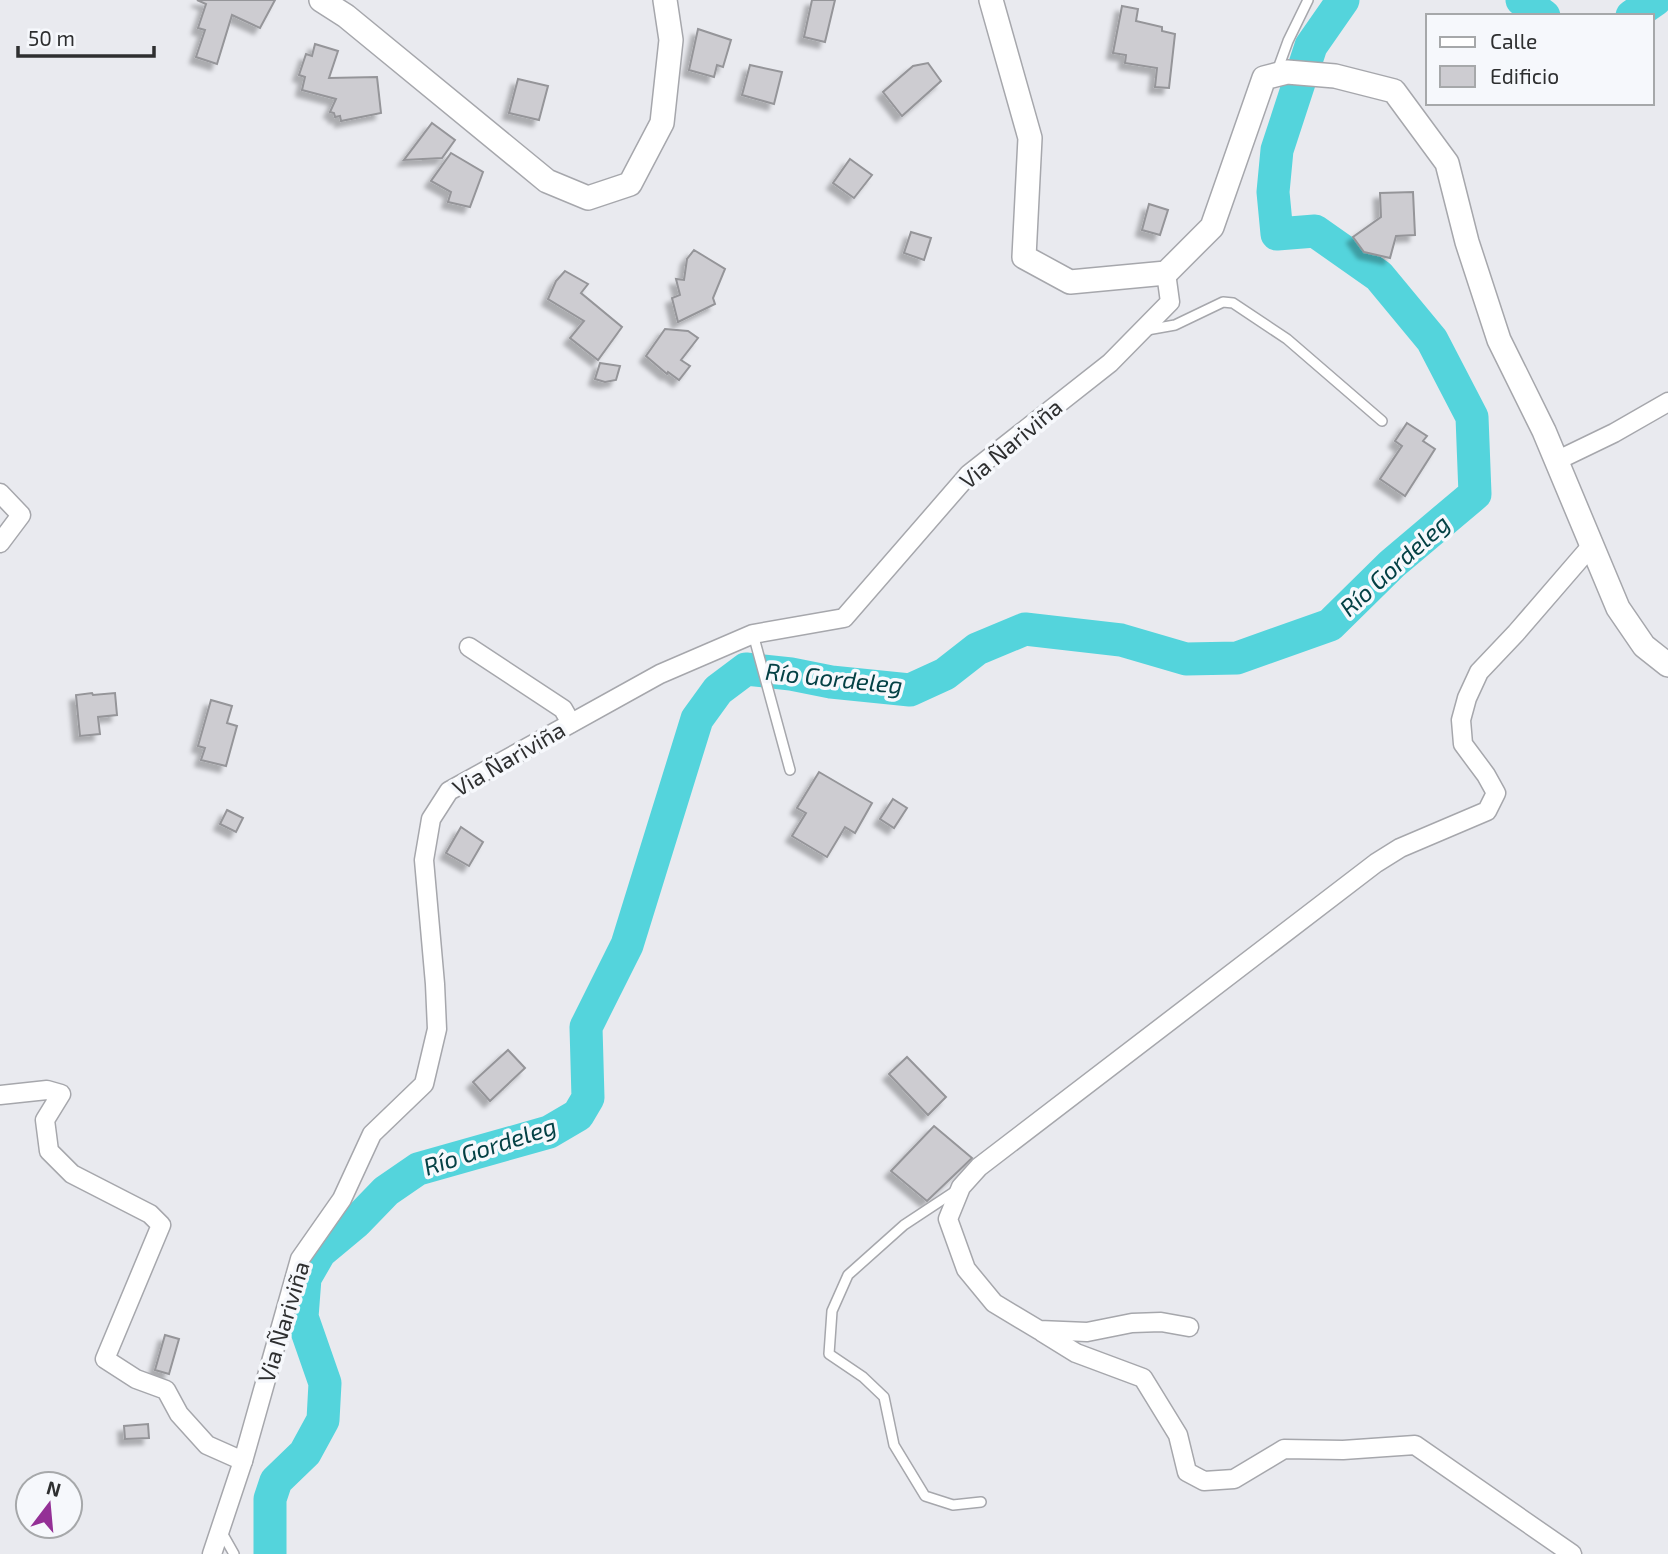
<svg xmlns="http://www.w3.org/2000/svg" width="1668" height="1554" viewBox="0 0 1668 1554" font-family="'Exo 2',sans-serif">
	<defs>
		<filter id="shadow"><feDropShadow dx="-6" dy="6" stdDeviation="2" flood-color="#0004"/></filter>
	</defs>
	<rect width="100%" height="100%" fill="#e9eaef"/>
	<g fill="none" stroke-linecap="round" stroke-linejoin="round">
		<g stroke="#54d4dc" stroke-width="33">
			<polyline points="1522,0 1544,16"/>
			<polyline points="1632,16 1655,0"/>
			<polyline points="270,1554 270,1499 276,1481 305,1453 323,1420 325,1383 302,1317 305,1278 320,1252 356,1222 386,1191 418,1169 549,1132 578,1115 588,1098 586,1027 627,945 697,719 718,690 746,669 791,674 831,682 910,690 945,674 977,649 1025,629 1121,640 1186,659 1237,658 1330,625 1392,564 1475,494 1472,417 1432,340 1379,276 1315,231 1277,234 1273,192 1277,150 1311,46 1343,0"/>
		</g>
	</g>
	<g fill="#cdccd1" stroke="#959599" stroke-width="2" filter="url(#shadow)">
		<polygon points="197,0 275,0 260,28 232,15 217,64 196,57 205,30 198,28 206,4"/>
		<polygon points="812,0 835,0 825,42 804,37"/>
		<polygon points="1122,6 1138,9 1136,21 1162,27 1162,31 1175,34 1169,88 1155,87 1157,68 1125,63 1126,55 1113,53"/>
		<polygon points="698,29 731,40 723,67 717,65 714,77 689,70"/>
		<polygon points="315,44 338,51 329,78 377,77 381,113 341,121 340,116 335,117 334,113 330,112 336,99 302,90 305,77 299,75 306,54 312,56"/>
		<polygon points="928,63 941,81 902,116 883,92 913,66"/>
		<polygon points="750,65 782,72 774,104 742,95"/>
		<polygon points="518,79 548,86 539,120 509,113"/>
		<polygon points="432,123 455,140 442,158 404,160"/>
		<polygon points="451,153 483,172 470,207 448,202 451,192 431,181"/>
		<polygon points="850,159 872,175 854,198 833,183"/>
		<polygon points="1413,192 1415,235 1396,236 1390,258 1364,252 1353,237 1381,217 1380,193"/>
		<polygon points="1149,204 1168,210 1160,235 1142,230"/>
		<polygon points="911,232 931,238 924,260 904,253"/>
		<polygon points="694,250 725,269 713,298 715,304 678,322 672,298 680,295 676,279 684,280 687,259"/>
		<polygon points="565,271 588,284 581,293 622,327 598,360 570,338 584,321 548,299 556,281"/>
		<polygon points="665,329 688,331 698,338 681,360 690,366 679,380 668,372 667,374 646,356"/>
		<polygon points="600,363 620,366 616,380 605,382 595,379"/>
		<polygon points="1407,423 1427,436 1423,441 1435,449 1405,496 1380,479 1402,446 1395,441"/>
		<polygon points="92,693 93,695 115,693 117,715 98,717 100,734 80,736 76,695"/>
		<polygon points="211,700 232,706 227,723 237,726 226,766 201,760 205,748 198,746"/>
		<polygon points="819,772 872,803 855,833 845,827 827,857 792,836 806,813 797,808"/>
		<polygon points="893,799 907,808 894,828 880,819"/>
		<polygon points="227,810 243,818 236,832 220,824"/>
		<polygon points="461,827 483,842 469,866 446,853"/>
		<polygon points="508,1050 525,1068 490,1101 473,1082"/>
		<polygon points="907,1057 946,1097 928,1115 889,1074"/>
		<polygon points="934,1126 972,1158 927,1201 891,1171"/>
		<polygon points="165,1335 179,1339 169,1374 155,1370"/>
		<polygon points="148,1424 149,1438 125,1439 124,1426"/>
	</g>
	<g fill="none" stroke-linecap="round" stroke-linejoin="round">
		<g stroke="#a6a7ac" stroke-width="12">
			<g id="service">
				<polyline points="1276,74 1288,41 1308,0"/>
				<polyline points="1147,330 1175,325 1223,302 1233,303 1287,339 1382,421"/>
				<polyline points="753,634 790,770"/>
				<polyline points="957,1190 904,1225 848,1275 832,1311 829,1354 863,1377 884,1397 894,1445 925,1496 953,1505 981,1502"/>
				<polyline points="221,1531 234,1554"/>
			</g>
		</g>
		<g stroke="#a6a7ac" stroke-width="21">
			<g id="minor">
				<polyline points="1556,461 1614,433 1668,402"/>
				<polyline points="0,493 21,515 0,543"/>
				<polyline points="469,647 563,709 571,723"/>
				<polyline points="0,1095 47,1090 61,1094 45,1120 49,1151 72,1174 150,1214 161,1225 105,1359 136,1379 166,1390 179,1414 207,1445 243,1461"/>
				<polyline points="1189,1327 1161,1322 1132,1323 1087,1332 1039,1330 994,1303 966,1269 948,1219 961,1187 979,1167 1376,863 1400,848 1487,811 1496,793 1486,775 1463,744 1461,720 1467,698 1479,672 1516,633 1592,545"/>
				<polyline points="1042,1332 1076,1353 1143,1378 1178,1435 1187,1472 1204,1481 1234,1479 1284,1449 1343,1450 1415,1445 1572,1554"/>
				<polyline points="212,1554 243,1461 300,1259 342,1199 372,1134 424,1084 437,1029 435,984 424,860 431,819 449,791 660,674 753,634 844,618 969,474 1110,363 1170,302 1166,273"/>
			</g>
		</g>
		<g stroke="#a6a7ac" stroke-width="26">
			<g id="tertiary">
				<polyline points="321,0 346,16 547,181 588,198 630,184 662,123 671,40 665,0"/>
				<polyline points="991,0 1030,138 1024,257 1070,282 1166,273 1212,227 1264,78 1287,72 1335,76 1394,91 1447,163 1467,242 1499,340 1544,431 1618,608 1644,646 1668,665"/>
			</g>
		</g>
		<use href="#service" stroke="#fff" stroke-width="9"/>
		<use href="#minor" stroke="#fff" stroke-width="18"/>
		<use href="#tertiary" stroke="#fff" stroke-width="23"/>
	</g>
	<g text-anchor="middle" stroke-width="7" stroke-linejoin="round" paint-order="stroke">
		<g font-size="23" fill="#2e2f30" stroke="#f6f8fc">
			<text transform="translate(1011 444) rotate(-40)" y="8">Via Ñariviña</text>
			<text transform="translate(509 759) rotate(-30)" y="8">Via Ñariviña</text>
			<text transform="translate(284 1322) rotate(-73)" y="8">Via Ñariviña</text>
		</g>
		<g font-size="24" font-style="italic" fill="#044145" stroke="#f6f8fc">
			<text transform="translate(1395 566) rotate(-42)" y="8">Río Gordeleg</text>
			<text transform="translate(834 679) rotate(6)" y="8">Río Gordeleg</text>
			<text transform="translate(490 1147) rotate(-18)" y="8">Río Gordeleg</text>
		</g>
	</g>
	<rect x="1426" y="14" width="228" height="91" fill="#f6f8fc" stroke="#a6a8aa" stroke-width="2"/>
	<rect x="1440" y="37" width="35" height="10" fill="#ffffff" stroke="#a6a8aa" stroke-width="2"/>
	<text x="1490" y="49" font-size="21" fill="#2e2f30">Calle</text>
	<rect x="1440" y="66" width="35" height="21" fill="#cdccd1" stroke="#a6a8aa" stroke-width="2"/>
	<text x="1490" y="84" font-size="21" fill="#2e2f30">Edificio</text>
	<g transform="translate(49 1505) rotate(16)"><circle r="33" fill="#f6f8fc" stroke="#a6a8aa" stroke-width="2"/>
	<path d="M0-5L12 26L0 18L-12 26Z" fill="#943096"/>
	<text y="-10" font-size="19" font-weight="bold" text-anchor="middle" fill="#2e2f30">N</text>
	</g>
	<path d="M18 46v10h136v-10" fill="none" stroke="#2e2f30" stroke-width="3.5"/>
	<text x="28" y="46" font-size="21" fill="#2e2f30" stroke="#f6f8fc" stroke-width="5" paint-order="stroke">50 m</text>
</svg>
